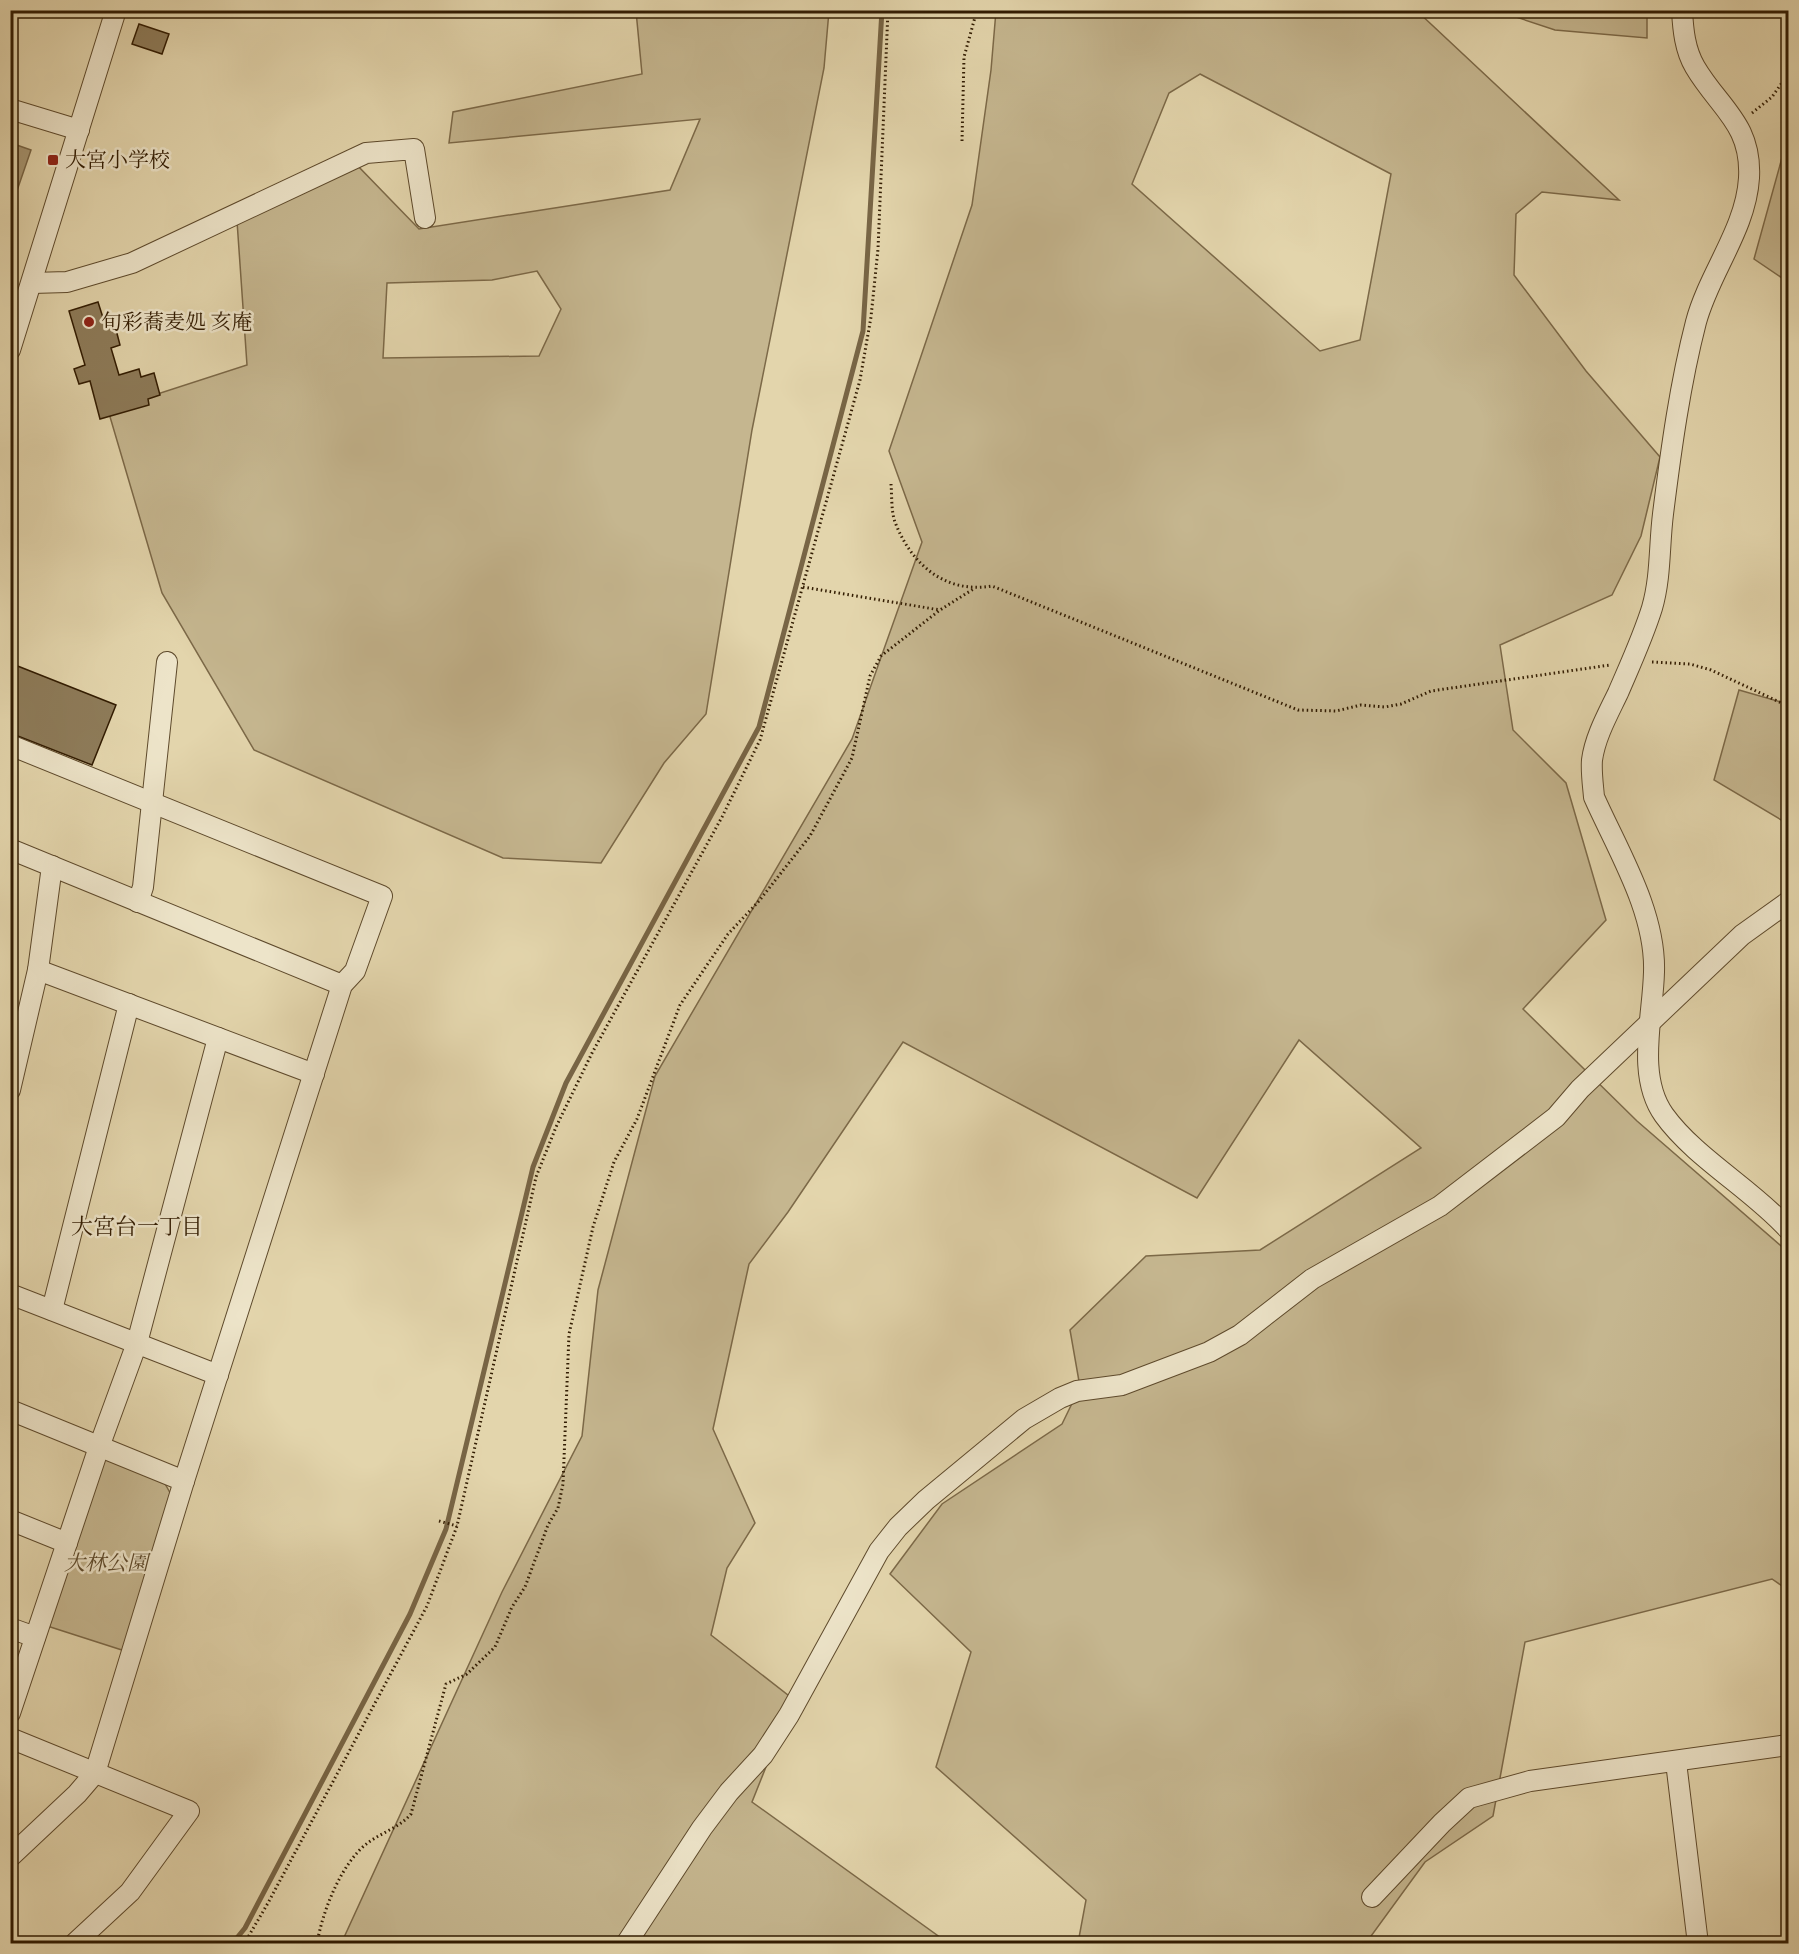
<svg xmlns="http://www.w3.org/2000/svg" width="1799" height="1954" viewBox="0 0 1799 1954" font-family="'IM FELL English','Noto Serif JP',serif">
	<rect width="100%" height="100%" fill="#e3d5ac"/>
	<filter id="stains"><feTurbulence type="fractalNoise" baseFrequency=".00333" numOctaves="4"/><feColorMatrix values="0 0 0 0 .2 0 0 0 0 .09 0 0 0 0 .02 0 0 0 .5 -.17"/></filter>
	<radialGradient id="worn" r=".72"><stop offset=".6" stop-color="#630" stop-opacity="0"/><stop offset="1" stop-color="#630" stop-opacity=".3"/></radialGradient>
	<g fill="#c5b68f" stroke="#7c6948" stroke-width="1.5" fill-rule="evenodd">
		<path d="M 636,11 L 829,11 L 824,68 L 752,430 L 706,714 L 664,763 L 601,863 L 503,858 L 254,750 L 162,593 L 108,410 L 247,365 L 237,221 L 354,162 L 419,229 L 670,190 L 700,119 L 449,143 L 453,112 L 642,74 ZM 537,271 L 561,309 L 539,356 L 383,358 L 387,283 L 492,280 Z"/>
		<path d="M 996,11 L 1417,11 L 1619,200 L 1542,192 L 1516,214 L 1514,275 L 1586,371 L 1660,457 L 1641,536 L 1612,595 L 1500,645 L 1513,730 L 1566,783 L 1606,920 L 1523,1009 L 1637,1121 L 1788,1252 L 1788,1590 L 1772,1579 L 1525,1642 L 1493,1816 L 1425,1862 L 1366,1943 L 1078,1943 L 1086,1900 L 936,1767 L 971,1652 L 890,1574 L 942,1504 L 1062,1424 L 1080,1387 L 1070,1330 L 1146,1256 L 1260,1250 L 1421,1148 L 1299,1040 L 1197,1198 L 903,1042 L 788,1212 L 749,1264 L 713,1429 L 755,1523 L 727,1568 L 711,1635 L 793,1699 L 752,1802 L 948,1943 L 341,1944 L 502,1592 L 582,1436 L 598,1290 L 655,1076 L 852,739 L 922,542 L 889,451 L 972,205 L 991,70 ZM 1200,74 L 1391,174 L 1360,340 L 1320,351 L 1132,184 L 1169,93 Z"/>
		<polygon points="1498,11 1647,11 1647,38 1555,30"/>
		<polygon points="1788,136 1788,282 1754,259"/>
		<polygon points="1739,690 1788,704 1788,824 1714,780"/>
		<polygon points="104,1459 164,1482 173,1498 125,1651 41,1624"/>
	</g>
	<polygon fill="#a79672" stroke="#786545" stroke-width="1.5" points="11,143 31,150 11,208 10,143"/>
	<g fill="none" stroke-linecap="round" stroke-linejoin="round">
		<polyline stroke="#786545" stroke-width="5" points="232,1944 245,1928 410,1614 446,1529 533,1167 566,1083 759,727 863,331 882,10"/>
	</g>
	<g fill="#8e7c5a" stroke="#321c02" stroke-width="1.5">
		<polygon points="139,24 169,34 162,54 132,44"/>
		<polygon points="98,302 105,324 114,322 120,345 111,348 119,375 139,369 141,377 154,373 160,395 148,399 149,405 100,419 90,381 79,384 74,369 85,365 69,311"/>
		<polygon points="10,663 116,705 92,765 10,733"/>
	</g>
	<g fill="none" stroke-linecap="round" stroke-linejoin="round">
		<g stroke="#5e4a2c" stroke-width="22">
			<g id="minor">
				<path d="M 1682,10 C 1683,30 1685,50 1695,67 C 1719,108 1752,124 1749,178 C 1746,229 1709,273 1696,322 C 1680,384 1671,450 1663,514 C 1659,546 1661,577 1652,608 C 1643,637 1630,665 1618,693 C 1608,714 1595,737 1592,760 C 1591,772 1593,785 1594,797 C 1618,851 1656,912 1654,972 C 1653,1017 1636,1076 1664,1115 C 1695,1158 1752,1189 1788,1229"/>
				<polyline points="10,109 79,130"/>
				<polyline points="32,283 67,282 132,263 366,153 414,149 425,218"/>
				<polyline points="10,350 116,10"/>
				<polyline points="10,745 382,896 355,971 342,985 184,1481 95,1773 77,1794 10,1857"/>
				<polyline points="10,849 342,985"/>
				<polyline points="138,902 143,887 167,662"/>
				<polyline points="38,970 314,1074"/>
				<polyline points="10,1090 38,970 52,866"/>
				<polyline points="10,1294 218,1375"/>
				<polyline points="52,1310 129,1004"/>
				<polyline points="10,1410 184,1481"/>
				<polyline points="10,1520 67,1543"/>
				<polyline points="10,1628 35,1637"/>
				<polyline points="10,1713 99,1447 137,1343 218,1038"/>
				<polyline points="10,1738 189,1811 130,1892 74,1944"/>
				<polyline points="1676,1762 1698,1944"/>
				<polyline points="1372,1897 1442,1823 1469,1798 1530,1781 1788,1745"/>
				<polyline points="626,1944 702,1828 729,1792 763,1755 789,1715 879,1551 898,1527 926,1500 1024,1419 1060,1398 1077,1391 1122,1385 1209,1352 1240,1335 1312,1279 1440,1206 1556,1117 1580,1089 1742,935 1788,902"/>
			</g>
		</g>
		<g stroke="#321c02" stroke-width="3" stroke-dasharray="1.5 3" stroke-linecap="butt">
			<polyline points="1752,113 1772,97 1788,74"/>
			<polyline points="962,141 964,57 977,10"/>
			<path d="M 891,484 C 892,496 891,511 895,522 C 911,564 945,594 992,586 L 1298,710 L 1336,711 L 1361,705 L 1385,707 L 1401,704 L 1431,691 L 1610,665"/>
			<polyline points="803,587 940,610"/>
			<polyline points="1652,662 1690,664 1711,670 1788,706"/>
			<polyline points="439,1521 457,1526"/>
			<polyline points="244,1944 268,1903 427,1606 457,1526 536,1177 556,1127 592,1053 722,817 760,740 860,380 871,317 878,249 888,10"/>
			<path d="M 317,1944 C 322,1912 342,1861 369,1842 C 383,1832 400,1827 411,1814 L 446,1684 L 467,1674 L 495,1647 L 512,1607 L 525,1587 L 548,1525 L 558,1508 L 563,1484 L 569,1334 L 593,1227 L 614,1162 L 637,1119 L 680,1005 L 728,934 L 759,901 L 810,836 L 852,758 L 870,676 L 881,656 L 940,610 L 975,588"/>
		</g>
		<use href="#minor" stroke="#ede4c9" stroke-width="20"/>
	</g>
	<g fill="#8f2418" stroke="#ede4c9" stroke-width="2">
		<rect x="47" y="154" width="12" height="12" rx="3"/>
		<circle cx="89" cy="322" r="6"/>
	</g>
	<g text-anchor="middle" stroke-width="5" stroke-linejoin="round" paint-order="stroke">
		<g font-size="21" fill="#321c02" stroke="#ede4c9" text-anchor="start">
			<text x="65" y="167">大宮小学校</text>
			<text x="101" y="329">旬彩蕎麦処 亥庵</text>
		</g>
		<g font-size="21" font-style="italic" fill="#5e4a2c" stroke="#ede4c9">
			<text x="106" y="1570">大林公園</text>
		</g>
		<g font-size="22" fill="#321c02" stroke="#ede4c9">
			<text x="137" y="1234">大宮台一丁目</text>
		</g>
	</g>
	<rect width="1799" height="1954" fill="none" stroke="#e3d5ac" stroke-width="36"/>
	<rect x="12" y="12" width="1775" height="1930" fill="none" stroke="#321c02" stroke-width="3"/>
	<rect x="18" y="18" width="1763" height="1918" fill="none" stroke="#321c02" stroke-width="1.5"/>
	<rect width="100%" height="100%" filter="url(#stains)"/>
	<rect width="100%" height="100%" fill="url(#worn)"/>
</svg>
